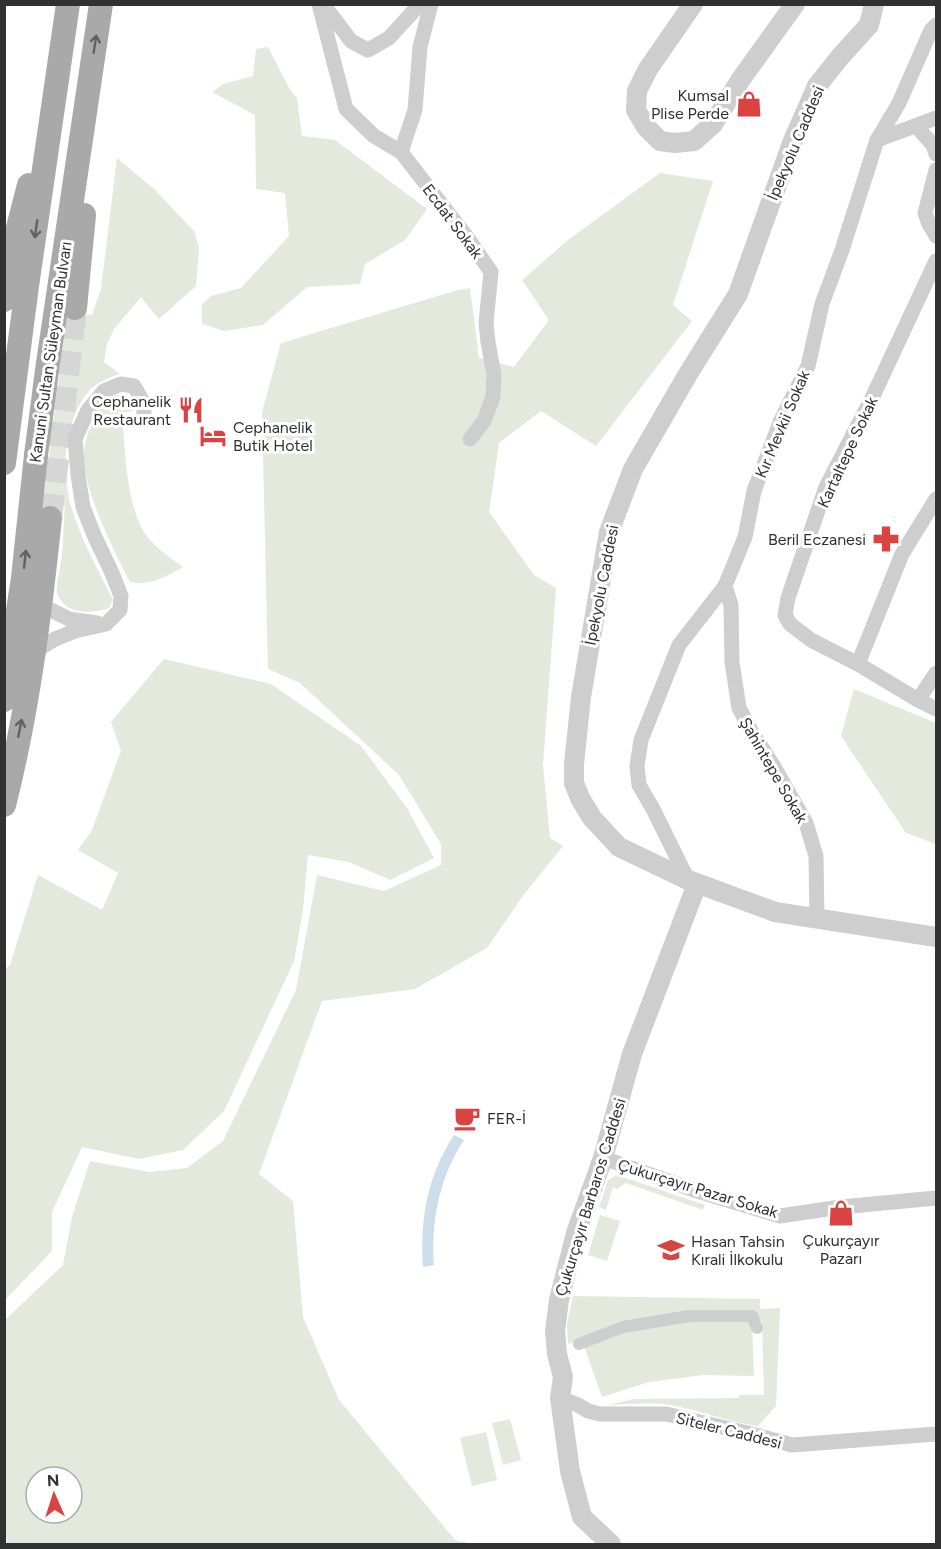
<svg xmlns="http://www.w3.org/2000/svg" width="941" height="1549" viewBox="0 0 941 1549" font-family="Figtree,sans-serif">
	<rect width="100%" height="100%" fill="#fff"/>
	<g fill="#e3e9dd" fill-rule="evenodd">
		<polygon points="268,47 289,88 297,98 302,136 335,140 427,209 405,240 365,264 360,284 307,287 263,325 224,331 202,324 202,304 211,296 241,288 289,236 285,193 256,189 255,115 212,92 223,84 253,76 256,49"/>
		<path d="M 117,158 L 155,190 L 194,231 L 199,248 L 196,286 L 159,319 L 141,297 L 114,329 L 107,344 L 104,362 L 120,374 C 109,378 96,382 88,392 C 64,422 61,471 71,507 C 81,539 98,570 113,600 L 109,608 C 93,614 67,615 58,596 C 55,590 58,580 59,573 C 64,551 63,528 65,506 L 43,503 L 67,312 L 92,315 L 101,289 Z"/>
		<path d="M 660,173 L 713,181 L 673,305 L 692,321 L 596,446 L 541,411 L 499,443 L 489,512 L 534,575 L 556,588 L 543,765 L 550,838 L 563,846 L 522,897 L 487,948 L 415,989 L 322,1001 L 259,1174 L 293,1201 L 303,1317 L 339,1400 L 455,1540 L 473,1544 L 7,1544 L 4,1511 L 4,1321 L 63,1265 L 72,1217 L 90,1161 L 150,1172 L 187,1168 L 223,1141 L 296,990 L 317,875 L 384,891 L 441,865 L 441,844 L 399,775 L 300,683 L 268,669 L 262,412 L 281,343 L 458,290 L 470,288 L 479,358 L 514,367 L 549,320 L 522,280 L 568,240 ZM 36,1477 L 72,1477 L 72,1513 L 36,1513 Z"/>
		<path d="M 115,395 L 125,395 L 130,401 L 133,411 L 122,413 C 125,447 126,514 150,540 C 160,551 172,559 183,567 C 165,577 151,586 130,582 C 114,551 80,484 84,450 C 85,439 96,411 104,403 C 107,400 112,397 115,395 Z"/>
		<polygon points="164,659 271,684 361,746 407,808 434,858 390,880 349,862 308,855 303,910 294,961 224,1111 183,1150 139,1159 82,1147 52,1212 52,1251 5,1300 5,969 10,965 38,875 102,910 118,873 78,850 92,830 121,751 111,722"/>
		<polygon points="854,689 936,723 936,844 906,833 841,736"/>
		<polygon points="617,1175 705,1205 703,1210 626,1183 617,1189 613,1187 606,1210 599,1207 608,1180"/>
		<polygon points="600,1215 620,1221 607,1261 588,1255"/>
		<path d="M 573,1296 L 760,1299 L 760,1309 L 780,1308 L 776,1406 L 758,1426 C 728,1422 700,1410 670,1405 C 650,1402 628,1404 608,1405 L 634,1399 L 738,1398 L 740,1395 L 764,1395 L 762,1321 L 752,1321 L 754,1376 L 703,1375 L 649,1382 L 602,1397 L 582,1340 L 568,1344 L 567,1324 Z"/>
		<polygon points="510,1419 521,1460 503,1465 492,1423"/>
		<polygon points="486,1432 497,1480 472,1486 460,1438"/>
	</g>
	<path fill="#ceddea" d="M 454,1135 L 464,1140 C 439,1178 431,1221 434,1265 L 423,1267 C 420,1218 427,1177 454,1135 Z"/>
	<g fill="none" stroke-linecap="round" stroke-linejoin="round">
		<polyline stroke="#d6d6d6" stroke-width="24" stroke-dasharray="24 12" stroke-linecap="butt" points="50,518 75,308"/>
		<polyline stroke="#cecece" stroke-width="12" points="579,1344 623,1327 689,1316 752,1316 757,1328"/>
		<g stroke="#cecece" stroke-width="15">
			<polyline points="319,4 346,109 374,136 401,152 467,237 491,272 486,323 488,342 494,375 493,397 484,421 470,439"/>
			<polyline points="323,4 351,41 368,50 389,38 420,4"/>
			<polyline points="916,126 933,145 936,154"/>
			<polyline points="877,140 936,118"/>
			<polyline points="401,152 415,110 420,47 431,4"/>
			<polyline points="936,170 925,213 929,224 936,236"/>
			<polyline points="936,261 873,396 826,487 788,598 785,615 790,624 811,640 858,664 918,700 936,709"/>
			<polyline points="725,586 731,605 732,662 739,708 753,734 773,765 806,823 816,856 817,918"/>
			<polyline points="41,605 69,619 97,623"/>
			<polyline points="33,653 55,639 75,631 106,624 120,610 121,596 112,573 94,535 83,507 78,475 75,439 88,410 104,391 121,384 134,386 143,402 144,413"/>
			<polyline points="858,664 902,554 936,499"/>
			<polyline points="918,700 936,673"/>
			<polyline points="688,880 653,809 639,785 637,766 641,740 679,645 725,586 745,537 754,491 781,420 808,366 822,304 842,250 877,140 899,103 931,30 936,25"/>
			<polyline points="603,1158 694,1190 780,1216 841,1207 936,1198"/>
			<polyline points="560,1398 578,1405 588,1411 600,1414 666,1414 752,1434 792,1445 936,1434"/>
		</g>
		<g stroke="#cecece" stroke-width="20">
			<polyline points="693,4 648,69 637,91 636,110 646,127 660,141 675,143 694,141 713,124 741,79 795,4"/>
			<polyline points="874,4 869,25 840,57 817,86 792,143 738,294 688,374 633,469 609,532 581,697 574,764 574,783 580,798 592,818 619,847 688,880 775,912 936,937"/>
			<polyline points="611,1544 582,1517 570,1471 560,1398 563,1377 557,1354 555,1331 559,1300 576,1233 603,1158 632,1054 697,884"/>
		</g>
		<g stroke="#a9a9a9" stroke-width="24">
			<polyline points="4,300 13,247 29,185"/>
			<polyline points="75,308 84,215"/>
			<polyline points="36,455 48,363 101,4"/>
			<polyline points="4,463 27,286 68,4"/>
			<path d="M 4,805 C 28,711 40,614 50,518"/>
		</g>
		<polyline stroke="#a9a9a9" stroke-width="24" points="4,700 23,578 36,455"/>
	</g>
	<defs><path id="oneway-shaft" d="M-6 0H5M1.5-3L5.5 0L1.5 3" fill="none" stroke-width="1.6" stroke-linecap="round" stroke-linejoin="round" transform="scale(1.5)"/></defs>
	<g stroke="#616161">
		<use href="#oneway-shaft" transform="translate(95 44) rotate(-81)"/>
		<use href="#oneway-shaft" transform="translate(36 229) rotate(98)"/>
		<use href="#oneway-shaft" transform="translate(25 559) rotate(-84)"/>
		<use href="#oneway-shaft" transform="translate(20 728) rotate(-79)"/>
	</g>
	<defs>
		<g id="shop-bare" transform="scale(2.07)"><path d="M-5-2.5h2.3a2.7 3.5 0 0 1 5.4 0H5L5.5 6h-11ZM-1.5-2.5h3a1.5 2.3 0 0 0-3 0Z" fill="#d94341" stroke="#fff" stroke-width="2.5" paint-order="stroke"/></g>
		<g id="restaurant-bare" transform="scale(2.07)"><path d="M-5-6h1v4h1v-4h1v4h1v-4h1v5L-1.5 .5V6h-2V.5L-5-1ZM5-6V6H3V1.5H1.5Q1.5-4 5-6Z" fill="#d94341" stroke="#fff" stroke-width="2.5" paint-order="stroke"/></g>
		<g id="hotel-bare" transform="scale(2.07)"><path d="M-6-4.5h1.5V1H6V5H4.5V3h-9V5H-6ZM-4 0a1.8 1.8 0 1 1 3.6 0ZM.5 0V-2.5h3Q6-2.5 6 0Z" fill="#d94341" stroke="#fff" stroke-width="2.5" paint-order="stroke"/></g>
		<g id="pharmacy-bare" transform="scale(2.07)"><path d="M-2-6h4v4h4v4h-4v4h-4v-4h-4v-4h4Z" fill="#d94341" stroke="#fff" stroke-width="2.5" paint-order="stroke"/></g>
		<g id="cafe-bare" transform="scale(2.07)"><path d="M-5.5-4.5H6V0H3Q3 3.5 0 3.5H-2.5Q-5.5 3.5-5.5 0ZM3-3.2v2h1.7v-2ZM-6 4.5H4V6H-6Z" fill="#d94341" stroke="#fff" stroke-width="2.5" paint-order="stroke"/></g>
		<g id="school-bare" transform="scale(2.07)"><path d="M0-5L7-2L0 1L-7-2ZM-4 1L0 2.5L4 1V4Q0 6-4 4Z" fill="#d94341" stroke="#fff" stroke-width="2.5" paint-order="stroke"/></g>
	</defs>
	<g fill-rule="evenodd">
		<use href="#shop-bare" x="749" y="104"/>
		<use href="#restaurant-bare" x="191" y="410"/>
		<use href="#hotel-bare" x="213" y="436"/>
		<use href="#pharmacy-bare" x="886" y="539"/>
		<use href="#cafe-bare" x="467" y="1118"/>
		<use href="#shop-bare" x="841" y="1213"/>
		<use href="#school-bare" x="671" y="1250"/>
	</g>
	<g text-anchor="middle" stroke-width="6" stroke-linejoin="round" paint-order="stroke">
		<g font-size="16" fill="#313131" stroke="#fff" text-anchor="end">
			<text x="729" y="101">Kumsal<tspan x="729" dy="18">Plise Perde</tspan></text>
			<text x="171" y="407">Cephanelik<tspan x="171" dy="18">Restaurant</tspan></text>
			<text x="233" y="433" text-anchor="start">Cephanelik<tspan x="233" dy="18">Butik Hotel</tspan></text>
			<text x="866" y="545">Beril Eczanesi</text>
			<text x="487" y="1124" text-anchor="start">FER-İ</text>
			<text x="841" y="1246" text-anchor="middle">Çukurçayır<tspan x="841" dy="18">Pazarı</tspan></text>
			<text x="691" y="1247" text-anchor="start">Hasan Tahsin<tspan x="691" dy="18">Kırali İlkokulu</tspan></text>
		</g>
		<g font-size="16" fill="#313131" stroke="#fff">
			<text transform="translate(795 143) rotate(-67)" y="6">İpekyolu Caddesi</text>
			<text transform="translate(453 221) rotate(53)" y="6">Ecdat Sokak</text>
			<text transform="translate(50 352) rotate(-82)" y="6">Kanuni Sultan Süleyman Bulvarı</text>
			<text transform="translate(782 424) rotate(-67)" y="6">Kır Mevkii Sokak</text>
			<text transform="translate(847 452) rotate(-65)" y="6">Kartaltepe Sokak</text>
			<text transform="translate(601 585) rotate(-79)" y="6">İpekyolu Caddesi</text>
			<text transform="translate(774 770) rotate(60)" y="6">Şahintepe Sokak</text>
			<text transform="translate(698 1188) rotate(17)" y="6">Çukurçayır Pazar Sokak</text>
			<text transform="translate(590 1197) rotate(-73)" y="6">Çukurçayır Barbaros Caddesi</text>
			<text transform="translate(729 1430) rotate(14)" y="6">Siteler Caddesi</text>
		</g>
	</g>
	<rect width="941" height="1549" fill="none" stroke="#313131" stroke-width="12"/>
	<g transform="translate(54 1495) rotate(357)"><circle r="28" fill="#ffffff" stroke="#adadad" stroke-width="1.5"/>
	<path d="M0-4.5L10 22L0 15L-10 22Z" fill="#d94341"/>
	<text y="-9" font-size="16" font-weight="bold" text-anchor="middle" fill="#313131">N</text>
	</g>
</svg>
